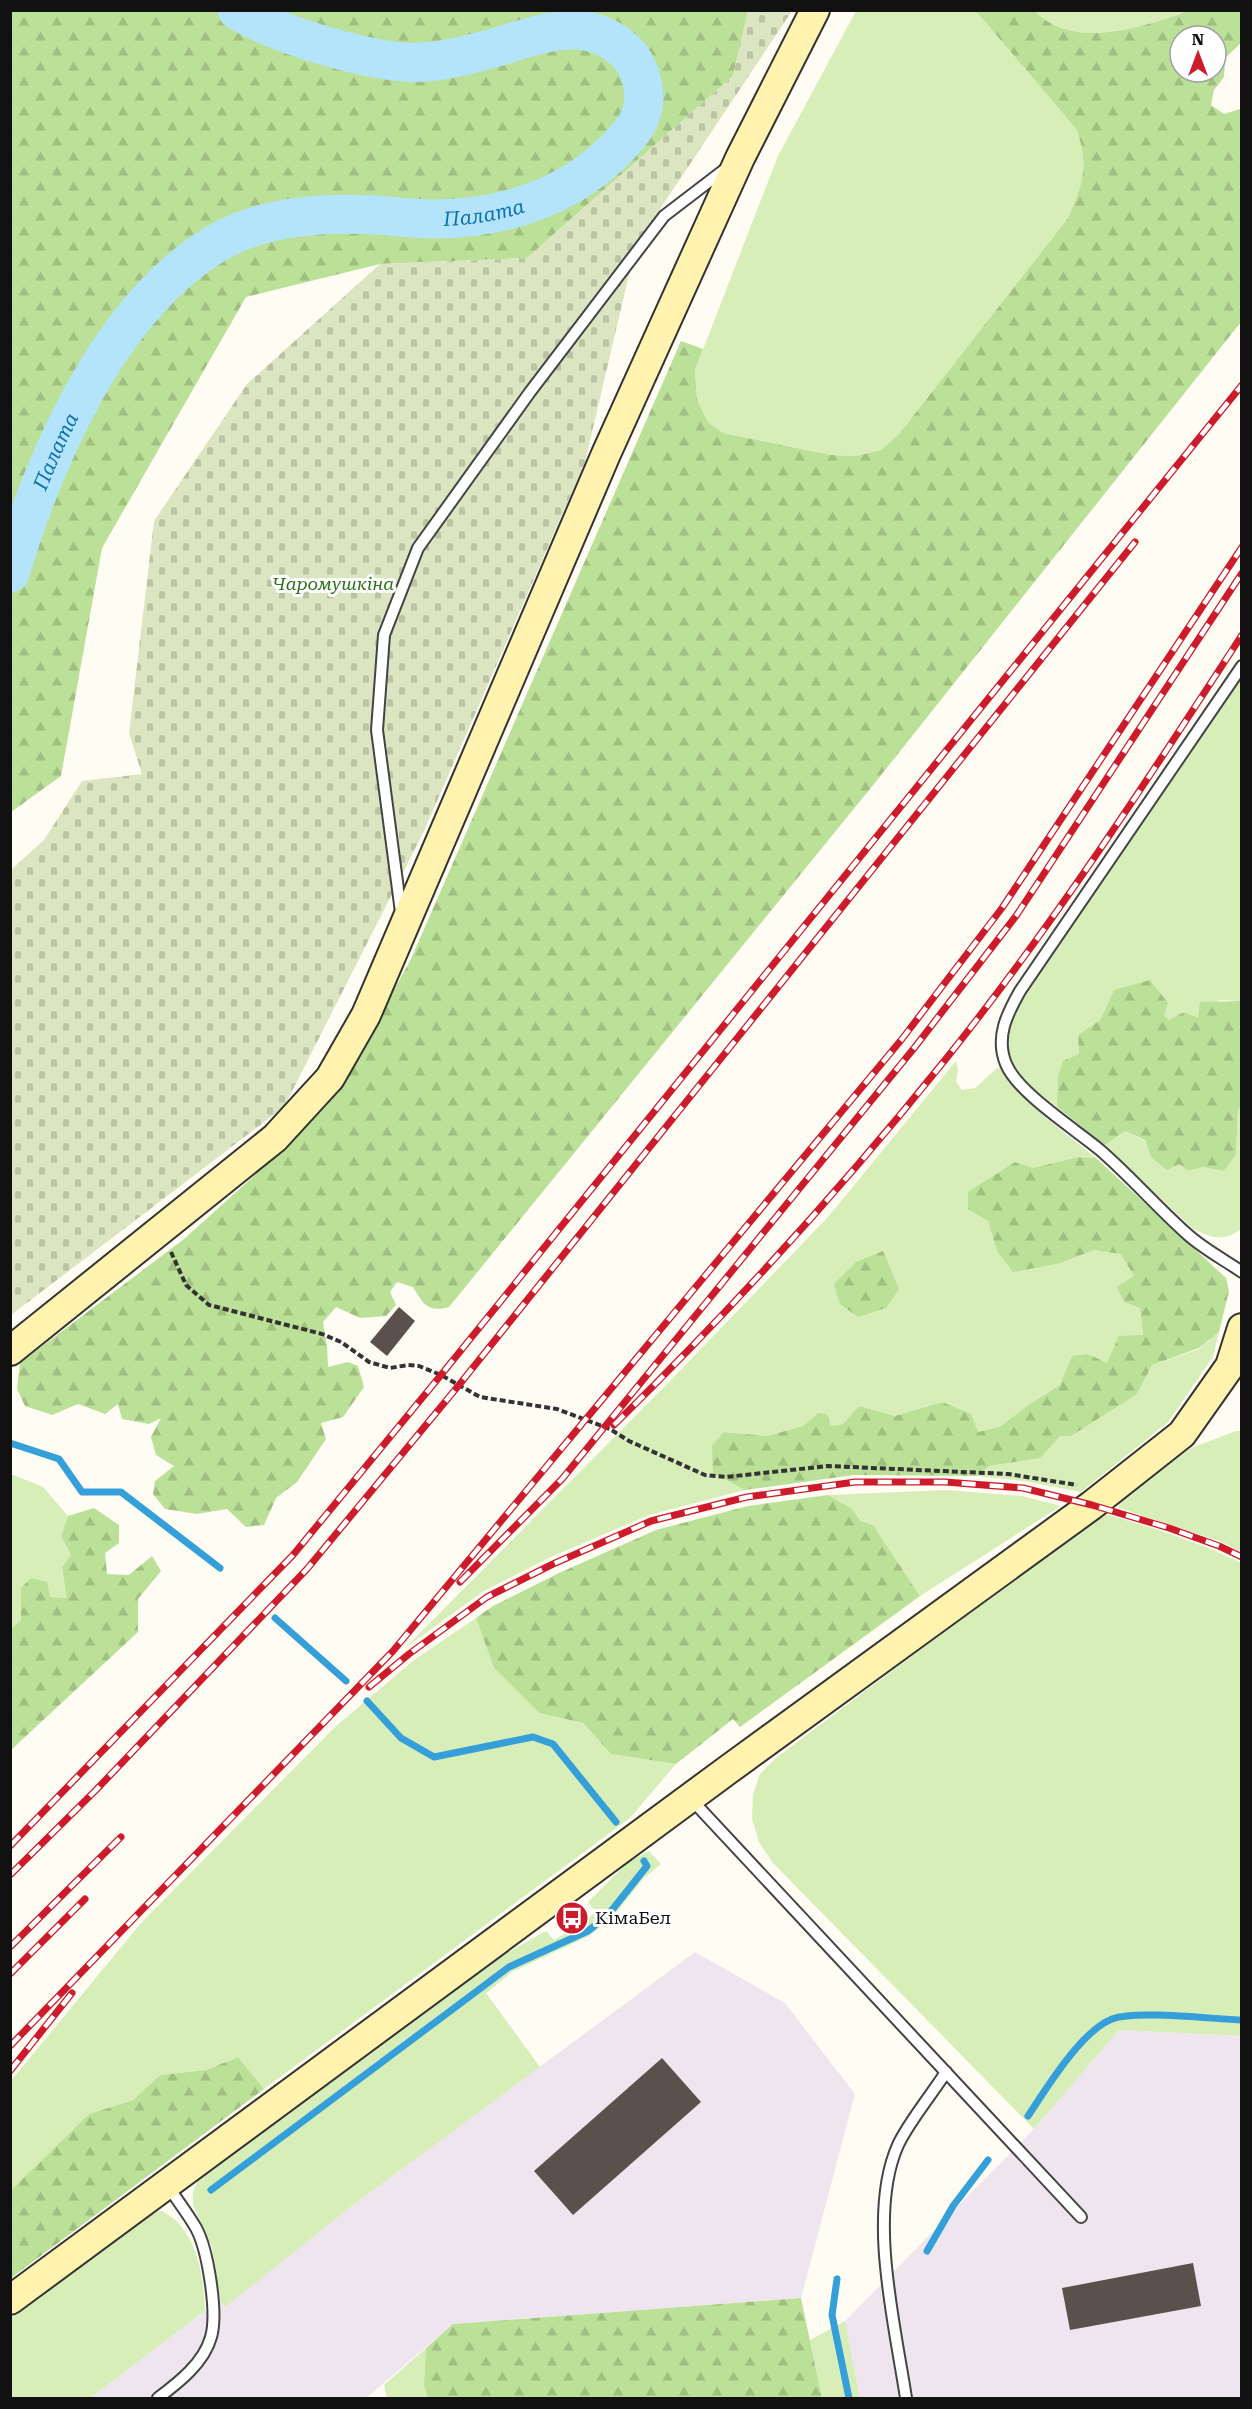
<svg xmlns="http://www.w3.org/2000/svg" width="1252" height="2409" viewBox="0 0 1252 2409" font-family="'Roboto Serif',serif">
	<defs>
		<pattern id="forest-firs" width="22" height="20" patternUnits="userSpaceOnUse" patternTransform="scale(1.5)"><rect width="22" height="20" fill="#bbe097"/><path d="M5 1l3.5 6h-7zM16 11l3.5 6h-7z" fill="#a0bf81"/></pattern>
		<pattern id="cemetery-stones" width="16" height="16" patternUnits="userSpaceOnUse" patternTransform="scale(1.5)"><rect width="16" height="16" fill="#dbe5c1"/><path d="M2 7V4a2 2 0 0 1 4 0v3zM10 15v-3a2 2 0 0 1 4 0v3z" fill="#bbc3a5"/></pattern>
	</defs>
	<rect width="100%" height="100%" fill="#fffcf4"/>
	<g fill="#eee5ef">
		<polygon points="695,1952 785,2003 855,2094 801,2298 453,2324 366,2398 90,2398 220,2300 225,2306 353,2205"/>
		<polygon points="1119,2030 1241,2036 1241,2398 860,2398 845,2321 1034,2129"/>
	</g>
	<g fill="#d7eeb9">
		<path d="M 856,11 L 976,11 L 1077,130 C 1089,167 1083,184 1068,218 L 899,434 L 881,450 L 856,456 L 831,455 L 723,433 L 708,422 L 697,400 L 695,370 L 778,156 Z"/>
		<path d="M 1035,11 L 1185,11 L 1180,14 C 1136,29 1071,49 1035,11 Z"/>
		<path d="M 1241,679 L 1241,1001 L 1220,1000 L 1198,1019 L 1169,1020 L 1164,1015 L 1114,990 L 1100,1020 L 1078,1035 L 1079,1054 L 1058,1076 L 1057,1107 C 1025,1083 997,1061 1011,1017 Z"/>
		<path d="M 956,1061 L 958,1070 L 956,1082 L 962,1090 L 975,1088 L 997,1068 L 1002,1068 C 1014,1097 1071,1137 1096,1158 L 1078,1157 L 1033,1168 L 988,1221 L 997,1251 L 1061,1263 L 1094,1250 L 1121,1253 L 1135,1276 L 1116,1287 L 1124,1302 L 1140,1308 L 1143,1335 L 1107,1363 L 1088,1354 L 1060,1385 L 1028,1405 L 1001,1426 L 977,1432 L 942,1402 L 895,1416 L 859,1406 L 843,1424 L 831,1426 L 818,1413 L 803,1426 L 767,1436 L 724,1432 L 713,1473 L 745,1490 L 649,1515 L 551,1557 L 484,1591 L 405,1648 L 673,1378 L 828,1217 Z"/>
		<path d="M 1241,1106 L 1241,1229 C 1223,1242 1213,1238 1193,1229 L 1105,1145 L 1125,1131 L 1145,1141 L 1151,1157 L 1179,1164 L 1188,1171 L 1202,1167 L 1224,1171 L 1236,1155 L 1238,1109 Z"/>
		<polygon points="1219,1332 1213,1357 1168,1422 1081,1492 1024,1481 977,1476 989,1466 1041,1458 1060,1436 1137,1394 1152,1365 1199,1349"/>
		<polygon points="1236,1431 1241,1431 1241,1552 1222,1542 1119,1508 1118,1501 1191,1448"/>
		<polygon points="11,1474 43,1487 68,1516 61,1536 71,1555 62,1567 68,1598 50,1597 21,1588 21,1620 11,1629"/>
		<polygon points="946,1490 1022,1496 1061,1506 920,1596 873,1525 861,1521 851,1508 828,1495"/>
		<path d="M 1102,1513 C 1150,1527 1197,1541 1241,1563 L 1241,2036 L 1119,2030 L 1034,2129 L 772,1862 L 759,1842 L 752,1819 L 753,1794 L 760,1774 L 776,1758 Z"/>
		<polygon points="476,1618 494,1668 539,1713 583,1723 611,1754 676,1764 630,1818 264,2089 238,2057 206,2070 160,2075 133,2100 89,2114 11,2190 10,2082 28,2060 141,1923 335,1727 414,1660"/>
		<polygon points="649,1851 661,1864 643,1879 612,1918 589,1936 512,1972 486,1993 540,2067 353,2205 225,2307 220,2300 212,2247 193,2205 193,2192 199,2178 494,1960 546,1931 554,1940 578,1926 596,1912 588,1902 628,1862"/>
		<path d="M 161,2211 C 196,2226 204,2276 205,2311 L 90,2398 L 11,2398 L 11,2317 L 149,2212 Z"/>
		<polygon points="845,2321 860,2398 822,2398 810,2340"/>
		<polygon points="426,2348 424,2385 428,2398 387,2398 384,2385"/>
	</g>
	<g fill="url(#forest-firs)" fill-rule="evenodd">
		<polygon points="11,11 748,11 733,76 527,258 380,264 246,297 102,548 61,776 11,812"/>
		<path d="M 976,11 L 1035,11 C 1071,49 1136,29 1180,14 L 1185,11 L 1241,11 L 1241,43 L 1225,58 L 1224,77 L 1214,90 L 1211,105 L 1224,114 L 1240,109 L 1241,107 L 1241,322 L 874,784 L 449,1307 C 428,1313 423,1304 413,1287 L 397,1282 L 390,1292 L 396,1305 L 386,1316 L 360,1318 L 336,1307 L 323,1322 L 327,1346 L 328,1367 L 348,1362 L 358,1366 L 364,1387 L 343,1417 L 321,1423 L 326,1439 L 297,1482 L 276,1498 L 264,1525 L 246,1527 L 227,1509 L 197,1514 L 165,1509 L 153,1494 L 155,1481 L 174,1466 L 156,1455 L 151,1437 L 161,1418 L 149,1424 L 122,1419 L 118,1404 L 105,1414 L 78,1404 L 52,1415 L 25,1406 L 17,1389 L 20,1363 L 184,1239 L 283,1150 L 343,1083 L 411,959 L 681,341 L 703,349 L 695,370 L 697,400 L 708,422 L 723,433 L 831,455 L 856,456 L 881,450 L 899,434 L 1068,218 C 1083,184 1089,167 1077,130 ZM 1180,36 L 1216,36 L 1216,72 L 1180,72 Z"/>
		<polygon points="1150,980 1168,1003 1164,1015 1169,1020 1184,1012 1198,1018 1200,1002 1241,1001 1241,1106 1238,1110 1236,1155 1224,1171 1202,1167 1188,1171 1179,1164 1167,1170 1151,1157 1145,1140 1125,1131 1105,1145 1057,1107 1058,1076 1063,1061 1079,1054 1078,1035 1100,1020 1114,990"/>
		<polygon points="1078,1157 1096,1158 1226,1278 1229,1291 1219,1332 1199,1348 1152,1365 1137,1394 1071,1436 1060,1436 1041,1458 989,1466 977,1476 854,1475 745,1490 713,1473 712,1446 724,1432 767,1436 803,1426 818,1413 827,1414 831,1426 843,1424 859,1406 895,1416 942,1402 971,1414 978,1432 1001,1426 1028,1405 1060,1385 1072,1356 1088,1354 1107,1363 1119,1336 1143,1335 1140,1308 1124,1302 1116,1287 1134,1276 1121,1254 1094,1250 1061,1263 1013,1272 997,1251 988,1221 968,1209 968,1192 1015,1162 1033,1168"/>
		<polygon points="883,1251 899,1289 886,1308 858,1317 840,1304 834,1284 856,1262"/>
		<polygon points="828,1495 851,1508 861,1521 873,1525 920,1596 740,1727 733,1719 676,1764 611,1754 583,1723 539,1713 494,1668 476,1618 493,1606 559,1573 656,1530 748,1506"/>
		<polygon points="94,1508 119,1525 119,1543 105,1553 107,1574 129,1575 152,1556 161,1571 138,1599 138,1632 11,1750 11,1629 21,1620 21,1588 31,1578 47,1582 50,1597 67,1598 62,1567 71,1555 61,1536 68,1516"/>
		<polygon points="238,2057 264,2089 11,2278 11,2190 89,2114 133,2100 160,2075 206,2070"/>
		<polygon points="801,2298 822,2398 428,2398 424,2385 426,2348 453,2324"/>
	</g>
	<polygon fill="url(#cemetery-stones)" points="748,11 792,11 636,245 585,462 424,831 284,1107 11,1315 11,870 44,840 82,781 142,774 129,733 154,521 247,384 380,264 527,258 733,76"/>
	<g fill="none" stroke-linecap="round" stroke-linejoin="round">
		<g stroke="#349fd9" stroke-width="7">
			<polyline points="10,1443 59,1459 82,1492 121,1492 220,1568"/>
			<polyline points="275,1618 346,1681"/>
			<polyline points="367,1701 401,1738 434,1757 533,1737 553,1744 616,1822"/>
			<path d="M 1028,2116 C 1046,2089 1081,2031 1112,2019 C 1137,2010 1211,2019 1242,2020"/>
			<polyline points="211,2190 509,1967 588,1931 608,1915 647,1866 644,1861"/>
			<polyline points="927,2251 953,2206 988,2160"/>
			<polyline points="837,2279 832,2315 849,2398"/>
		</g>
		<path stroke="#b4e4fb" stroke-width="39" id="s1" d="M 10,573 C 45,458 109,307 217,243 C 263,216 321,212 374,215 C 394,216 414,219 434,219 C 499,219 565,199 612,153 C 629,136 644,121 644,97 C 643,69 631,51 607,38 C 568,18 522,41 483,51 C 464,56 443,61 423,62 C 379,66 275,34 237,10"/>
	</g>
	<g fill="#5a514c">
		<polygon points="399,1307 415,1321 387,1356 370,1342"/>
		<polygon points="662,2058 701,2102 573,2215 534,2171"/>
		<polygon points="1193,2263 1201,2306 1070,2330 1062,2288"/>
	</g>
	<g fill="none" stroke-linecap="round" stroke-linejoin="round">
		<g stroke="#444" stroke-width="14">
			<g id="lane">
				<path d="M 1242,666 L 1020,991 C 1007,1014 995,1037 1006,1064 C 1018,1093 1075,1129 1100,1150 C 1130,1176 1156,1206 1186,1233 C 1202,1248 1223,1259 1242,1272"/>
				<polyline points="401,912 377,730 384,635 418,548 530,392 664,216 728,167"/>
				<polyline points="690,1798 1081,2217"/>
				<path d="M 158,2398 C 178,2383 204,2363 211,2337 C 218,2313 208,2250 196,2228 C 188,2214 177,2200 168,2186"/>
				<path d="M 906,2398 C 895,2325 867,2214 898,2145 C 908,2123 932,2094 946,2072"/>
			</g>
		</g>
		<g stroke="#333" stroke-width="32">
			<g id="secondary">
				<polyline points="10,1351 275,1138 330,1078 366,1015 606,454 740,158 815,10"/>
				<polyline points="10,2300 729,1769 1092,1505 1182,1434 1230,1366 1242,1328"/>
			</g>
		</g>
		<polyline stroke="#333" stroke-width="4" stroke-dasharray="6 3" stroke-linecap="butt" points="171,1252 186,1285 209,1305 322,1334 341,1342 369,1362 390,1368 408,1365 419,1366 441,1375 480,1397 557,1409 610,1429 629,1441 705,1475 726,1477 828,1466 1008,1474 1077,1485"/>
		<use href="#lane" stroke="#fff" stroke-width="10"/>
		<use href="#secondary" stroke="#fff3af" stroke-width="28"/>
		<g stroke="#ce1b2b" stroke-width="7">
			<g id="rail">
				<path d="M 614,1425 C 731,1310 842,1188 945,1060 C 1052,927 1148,779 1242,635"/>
				<polyline points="460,1582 562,1479 915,1047 1016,916 1242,573"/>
				<polyline points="369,1687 409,1654 487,1597 553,1564 651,1521 747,1497 855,1482 945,1482 1023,1488 1092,1505 1169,1528 1219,1546 1242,1557"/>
				<polyline points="10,1846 293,1555 441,1375 1242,385"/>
				<polyline points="10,1875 95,1791 307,1569 459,1385 1135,542"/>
				<polyline points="10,1947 121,1837"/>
				<polyline points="10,1974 85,1899"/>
				<polyline points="10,2046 393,1651 902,1039 1002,908 1242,547"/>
				<polyline points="10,2071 72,1993"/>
			</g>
		</g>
		<use href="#rail" stroke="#fff" stroke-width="4.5" stroke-dasharray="14" stroke-linecap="butt"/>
	</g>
	<defs>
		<g id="bus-disc" transform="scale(1.725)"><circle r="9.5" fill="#ce1b2b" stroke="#fff"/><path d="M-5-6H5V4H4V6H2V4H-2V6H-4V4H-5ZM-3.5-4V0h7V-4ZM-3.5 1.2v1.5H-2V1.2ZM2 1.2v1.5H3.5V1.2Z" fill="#fff"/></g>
	</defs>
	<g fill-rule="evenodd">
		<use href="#bus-disc" x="572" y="1918"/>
	</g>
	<g text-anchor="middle" stroke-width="6" stroke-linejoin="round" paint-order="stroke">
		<g font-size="18" font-style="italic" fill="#2f701a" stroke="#fff">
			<text x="333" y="590">Чаромушкіна</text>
		</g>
		<g font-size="18" fill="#111" stroke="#fff" text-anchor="start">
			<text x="595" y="1924">КімаБел</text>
		</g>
		<g font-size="20" font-style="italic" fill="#0d70af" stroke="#fff">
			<text dy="7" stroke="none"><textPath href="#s1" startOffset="670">Палата</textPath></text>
			<text dy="7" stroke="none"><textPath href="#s1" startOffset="130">Палата</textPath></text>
		</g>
	</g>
	<rect width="1252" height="2409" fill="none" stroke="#111111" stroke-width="24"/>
	<g transform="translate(1198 54)"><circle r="28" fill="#ffffff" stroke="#a0a0a0" stroke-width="1.5"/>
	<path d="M0-4.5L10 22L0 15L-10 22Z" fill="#ce1b2b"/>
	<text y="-9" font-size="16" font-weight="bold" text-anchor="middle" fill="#111111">N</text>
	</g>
</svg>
